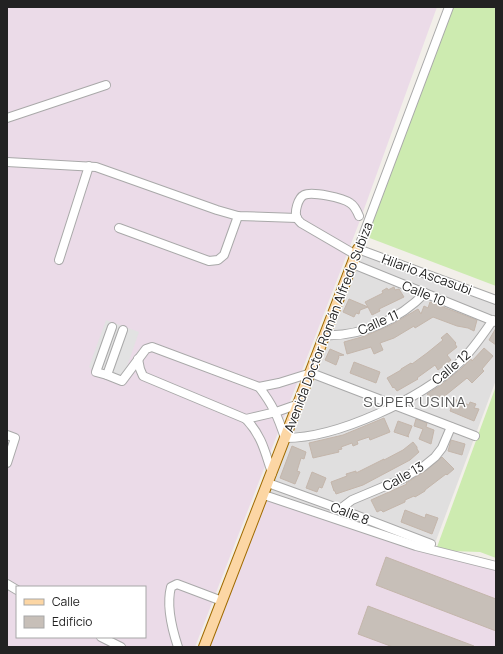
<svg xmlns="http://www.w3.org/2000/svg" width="503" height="654" viewBox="0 0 503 654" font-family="Manrope,sans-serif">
	<rect width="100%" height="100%" fill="#f2efe9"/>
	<polygon fill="#e0dfdf" points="358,249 496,300 496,380 434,546 434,551 264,495"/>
	<g fill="#ebdbe8" fill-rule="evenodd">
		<path d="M 7,7 L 437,7 L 359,223 L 195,647 L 7,647 ZM 17,587 L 145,587 L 145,637 L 17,637 Z"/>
		<polygon points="264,495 496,566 496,647 204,647"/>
	</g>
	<g fill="#cdebb0">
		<polygon points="453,7 496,7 496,286 367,237"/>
		<polygon points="496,386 496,558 480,552 451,551 437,547"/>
	</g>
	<polygon fill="#e2e2e2" points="106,320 139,332 122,381 96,372 89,367"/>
	<g fill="#c7bfb8" stroke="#c4b6ab">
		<polygon points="394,287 395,290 399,289 404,297 379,309 380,311 372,315 368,307 360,310 359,314 356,313 354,317 343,312 349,299 368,307 365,302 383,293 382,291 387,288 388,290"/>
		<polygon points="430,302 477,320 474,331 468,328 457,326 433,317 415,328 414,326 394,338 380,343 383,350 374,354 371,347 347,354 344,342 365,336 391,325 418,309 421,314 424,306 428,308"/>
		<polygon points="496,328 496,345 489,340"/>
		<polygon points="447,333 456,343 455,344 457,347 447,355 451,360 438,370 435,365 417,378 418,379 397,391 394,387 393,388 387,378 401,370 401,369 411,363 412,364 427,353 443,340 441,338"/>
		<polygon points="484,348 493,356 482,369 484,371 472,383 467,378 441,399 440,398 434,403 427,394 441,385 462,368 471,359 472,361"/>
		<polygon points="330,349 344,355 338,356 339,357 336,365 325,360"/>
		<polygon points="354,362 380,372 376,383 350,373"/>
		<polygon points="454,399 469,405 470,402 476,404 474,408 479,409 474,421 450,411"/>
		<polygon points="384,418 390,432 370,440 369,437 357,441 358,444 353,446 352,443 341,447 342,449 338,450 339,452 313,458 309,443 343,435"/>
		<polygon points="416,419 427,423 426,427 434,430 431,444 419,439 423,429 414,426"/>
		<polygon points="398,421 412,426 408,436 407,435 409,437 394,432"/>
		<polygon points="451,440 465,444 462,455 448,451"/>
		<polygon points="413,442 417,447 417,449 419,452 410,460 363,485 336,494 335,491 334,491 331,482 347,476 346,474 356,471 356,473 384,459 384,460 403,450"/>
		<polygon points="292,446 306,452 304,459 301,458 297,471 300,472 295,484 280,478"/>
		<polygon points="442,457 454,469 447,475 446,474 425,490 425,491 415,497 414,496 405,500 405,502 383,512 381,510 377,512 371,500 407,484 406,483 427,470"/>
		<polygon points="312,472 326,478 322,488 319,487 317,492 306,488"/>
		<polygon points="405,510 425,518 426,514 438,518 432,534 401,522"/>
		<polygon points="386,557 496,599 496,631 376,585"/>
		<polygon points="368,606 474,646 474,647 393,647 358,634"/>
	</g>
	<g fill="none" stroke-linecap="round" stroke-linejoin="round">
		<g stroke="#a9a9a9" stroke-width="10">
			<g id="minor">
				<polyline points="449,7 358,249 496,300"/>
				<polyline points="7,118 106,85"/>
				<polyline points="7,162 96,167 217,210 238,216 297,218"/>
				<polyline points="119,228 209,261 218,260 224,255 238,216"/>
				<path d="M 356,255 L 301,223 C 300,222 297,219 297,218 C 294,212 298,198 304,195 C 312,191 343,198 350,203 C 355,206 357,211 359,216"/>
				<polyline points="59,260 89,166"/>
				<polyline points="353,264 496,322"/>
				<polyline points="123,330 107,375 122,381 146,349 152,347 259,387"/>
				<path d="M 325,335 C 361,337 400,319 425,293"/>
				<path d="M 138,359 L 140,369 L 143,376 L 246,419 C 262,436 265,452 272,473"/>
				<polyline points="107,375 96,372 112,327"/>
				<polyline points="246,419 276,412 299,404"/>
				<polyline points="7,435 15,438 7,463"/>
				<path d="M 475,436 L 311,373 L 279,383 L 259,387 C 273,405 278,417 285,438 C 338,438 420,399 459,363 C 472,351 482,336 493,320"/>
				<polyline points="268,483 340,509 431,544"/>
				<polyline points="264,495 416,546 496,566"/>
				<polyline points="340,509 352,500 402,479 424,466 435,457 442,448 451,427"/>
				<polyline points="7,584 17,590"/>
				<polyline points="101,637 121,647"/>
				<path d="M 178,647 C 172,629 166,606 171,587 L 177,584 L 222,601"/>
			</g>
		</g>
		<g stroke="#a06b00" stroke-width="12">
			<polyline id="major" points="204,647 358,249"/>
		</g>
		<use href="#minor" stroke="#fff" stroke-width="8"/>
		<use href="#major" stroke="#fcd6a4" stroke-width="10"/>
	</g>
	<g text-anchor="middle" stroke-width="3" stroke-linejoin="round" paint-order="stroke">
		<g font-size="13" fill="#222" stroke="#fff">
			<text transform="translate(427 274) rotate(20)" y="5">Hilario Ascasubi</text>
			<text transform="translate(424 293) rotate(22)" y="5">Calle 10</text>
			<text transform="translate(378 322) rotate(-24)" y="5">Calle 11</text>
			<text transform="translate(328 327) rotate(-69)" y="5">Avenida Doctor Román Alfredo Subiza</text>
			<text transform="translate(451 367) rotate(-40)" y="5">Calle 12</text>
			<text transform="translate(403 476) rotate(-30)" y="5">Calle 13</text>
			<text transform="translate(350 513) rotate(21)" y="5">Calle 8</text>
		</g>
		<g font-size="15" letter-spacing="1" fill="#555" stroke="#fff">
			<text x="415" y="407">SUPER USINA</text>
		</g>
	</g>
	<rect width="503" height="654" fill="none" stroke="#222222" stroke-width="16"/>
	<rect x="16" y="586" width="130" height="52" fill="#ffffff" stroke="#a7a7a7"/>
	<rect x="24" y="599" width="20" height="6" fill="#fcd6a4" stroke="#a7a7a7"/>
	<text x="52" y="606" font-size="12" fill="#222222">Calle</text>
	<rect x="24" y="616" width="20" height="12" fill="#c7bfb8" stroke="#a7a7a7"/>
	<text x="52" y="626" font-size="12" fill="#222222">Edificio</text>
</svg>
